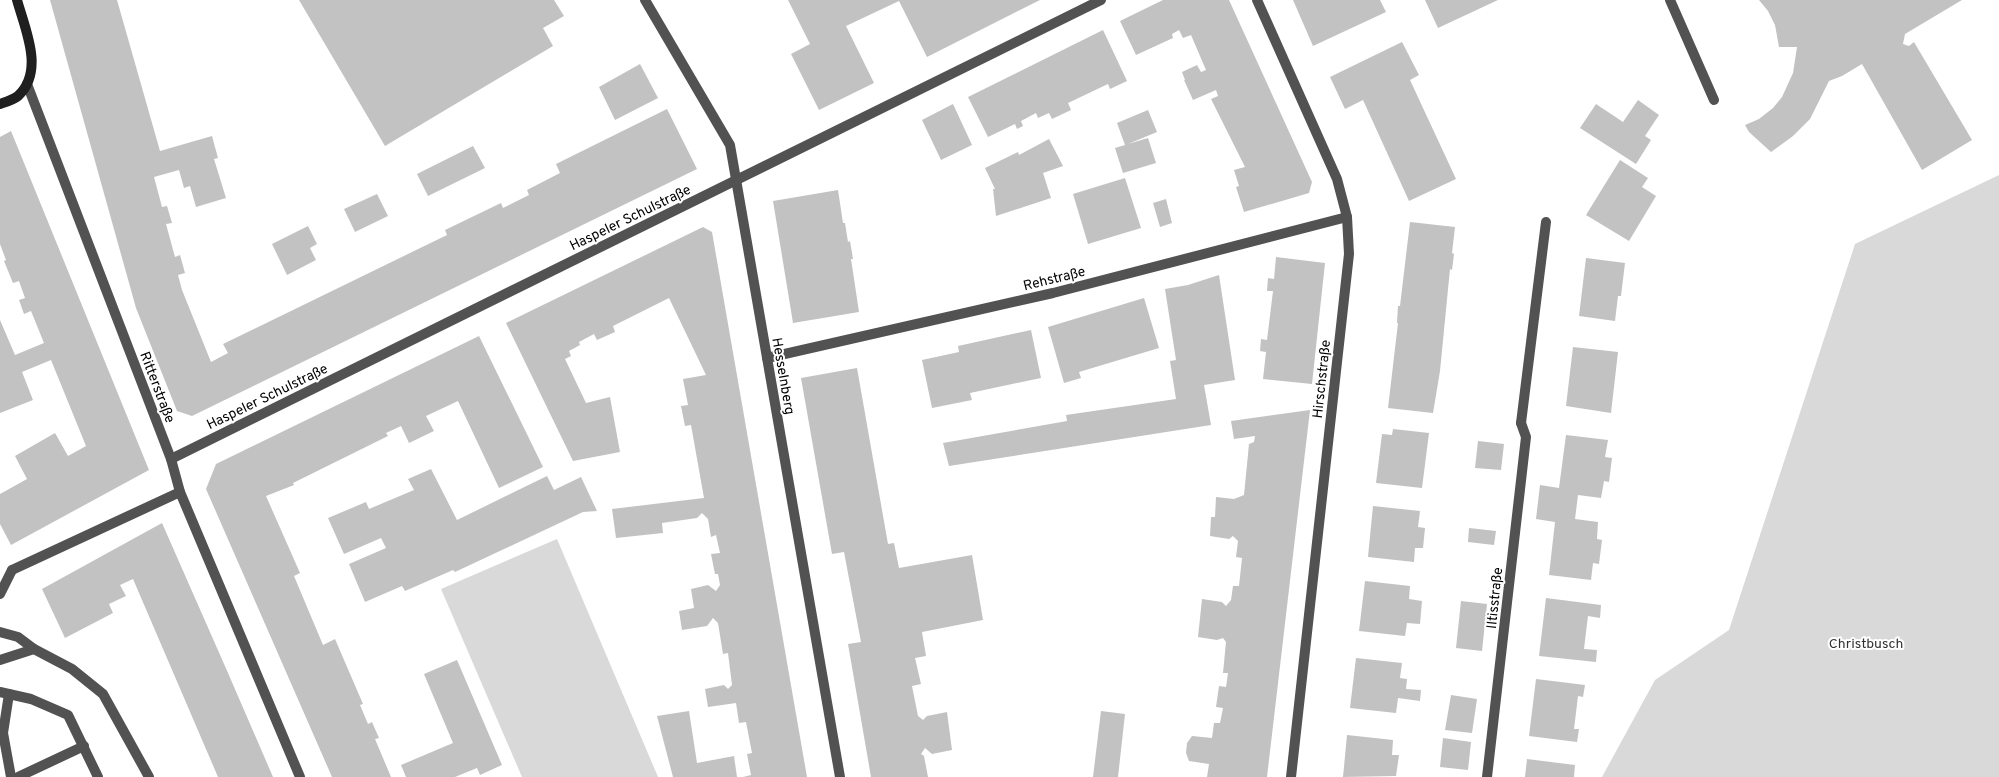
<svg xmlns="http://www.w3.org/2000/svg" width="1999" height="777" viewBox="0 0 1999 777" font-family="Overpass,sans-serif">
	<rect width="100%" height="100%" fill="#fff"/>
	<g fill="#d9d9d9">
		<polygon points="1999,175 1999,777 1602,777 1655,680 1729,630 1855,244"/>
		<polygon points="557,539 658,777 522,777 441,589"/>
	</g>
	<g fill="#c2c2c2">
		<polygon points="50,0 117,0 160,151 212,136 218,158 214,159 226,198 196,207 190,186 184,188 179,170 154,177 162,207 167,206 172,223 166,224 175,257 180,255 185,273 178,275 182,290 211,362 228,353 223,344 447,235 445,230 501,203 503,208 529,195 527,190 560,173 556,164 667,109 697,169 192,416 177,411 136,308"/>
		<polygon points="299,0 554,0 564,16 543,28 553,46 385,146"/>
		<polygon points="788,0 1040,0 927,57 899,1 846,26 874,83 819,110 791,54 810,44"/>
		<polygon points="1163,0 1229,0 1312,182 1309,193 1244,212 1236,187 1239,186 1234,170 1245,167 1211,99 1218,96 1216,90 1193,100 1184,80 1185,80 1182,72 1197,65 1201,72 1206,70 1191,35 1183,38 1179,30 1172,34 1173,38 1136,55 1120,21"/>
		<polygon points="1293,0 1380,0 1386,12 1313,46"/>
		<polygon points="1425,0 1498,0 1438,28"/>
		<polygon points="1759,0 1962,0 1905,34 1903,44 1909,46 1914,42 1972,140 1922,170 1862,64 1842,76 1829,81 1810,119 1793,136 1771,152 1749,132 1745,125 1759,119 1773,108 1782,97 1793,73 1797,47 1779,47 1775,25 1768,11"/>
		<polygon points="1103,30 1127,81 1110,89 1108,84 1068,103 1071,110 1052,119 1049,113 1038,118 1036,113 1021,121 1023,126 1017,129 1015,124 988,137 968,97"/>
		<polygon points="1402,42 1419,75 1410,80 1456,179 1409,201 1363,100 1345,109 1330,77"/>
		<polygon points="640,64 658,98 615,120 599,87"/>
		<polygon points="1638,100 1659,115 1645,136 1651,140 1636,164 1580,128 1596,104 1623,122"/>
		<polygon points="953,104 972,145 941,160 922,120"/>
		<polygon points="1148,110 1157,132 1128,144 1148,138 1156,163 1123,173 1115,148 1125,145 1117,123"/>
		<polygon points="11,131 149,470 11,545 0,524 0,494 27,479 15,456 55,433 68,456 86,446 51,360 22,372 33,400 0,413 0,320 15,355 44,343 31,311 24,314 19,300 25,298 19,281 13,283 4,261 6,260 0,244 0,137"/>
		<polygon points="1049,139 1063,166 1043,173 1051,198 996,216 993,189 995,189 985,168 1018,152 1019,155"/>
		<polygon points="473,146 485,168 428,196 417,174"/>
		<polygon points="1620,160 1648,178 1642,187 1656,196 1629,241 1586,215"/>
		<polygon points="1125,178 1141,228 1088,244 1073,194"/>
		<polygon points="838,190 843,223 845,223 848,242 850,241 853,259 851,259 859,312 793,323 773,201"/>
		<polygon points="377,194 388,216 355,232 344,209"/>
		<polygon points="1166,199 1172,223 1160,227 1153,203"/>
		<polygon points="1410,222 1455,227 1452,253 1454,254 1452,270 1450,269 1440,371 1433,413 1388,408 1398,323 1397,323 1398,306 1400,306"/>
		<polygon points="308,226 317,244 310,248 316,260 287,275 272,244"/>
		<polygon points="703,227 712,232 807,777 743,777 751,775 747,754 752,753 746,722 739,723 736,703 708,707 705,689 724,685 728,689 732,685 728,653 723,654 718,623 713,618 707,626 682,630 679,611 694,608 691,589 708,585 716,591 720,585 718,574 715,574 711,554 720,553 716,535 711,537 708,519 702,513 697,518 662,523 663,533 616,538 612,509 704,498 691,425 685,426 681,406 688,405 683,379 706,375 669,298 613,326 615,332 597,340 594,334 579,342 580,345 569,351 571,356 565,359 586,403 610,397 620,452 573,461 506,323"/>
		<polygon points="1276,257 1325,263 1312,384 1263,379 1266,352 1260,351 1261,339 1267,340 1273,291 1267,291 1268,278 1274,279"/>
		<polygon points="1586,258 1625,263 1621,296 1618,296 1615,321 1579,316"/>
		<polygon points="1219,275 1235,380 1204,385 1211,425 949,466 943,443 1067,421 1066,415 1176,399 1170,361 1176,360 1165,289 1188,285"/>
		<polygon points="1144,298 1159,348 1079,372 1081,378 1064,383 1048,327"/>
		<polygon points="1031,330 1041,378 970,393 972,400 932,408 922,360 959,352 958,346"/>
		<polygon points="479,336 543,467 499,488 458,401 426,416 434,431 409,443 401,426 386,433 388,436 293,483 294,485 266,496 300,573 294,576 323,645 335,639 363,704 360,705 368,724 372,722 379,738 375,739 391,777 332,777 206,489 216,464"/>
		<polygon points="1573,347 1618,352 1611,413 1566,406"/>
		<polygon points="857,368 888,544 894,543 899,568 972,555 983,620 922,632 926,656 915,658 921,684 912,686 918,716 923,720 927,716 947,712 952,750 932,754 925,748 921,754 924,756 928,777 871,777 848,644 861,642 844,552 832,554 801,378"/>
		<polygon points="1310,410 1267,777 1207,777 1209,764 1189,761 1186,753 1187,743 1192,736 1212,738 1214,723 1220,723 1223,708 1216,707 1219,686 1226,687 1228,673 1223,673 1226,642 1223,638 1217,640 1198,637 1202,599 1222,602 1226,606 1231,600 1233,586 1239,586 1242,558 1236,557 1238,541 1233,536 1229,539 1210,536 1211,517 1215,517 1216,497 1234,499 1244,495 1249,444 1254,442 1255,436 1234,439 1231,421"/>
		<polygon points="1393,429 1429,433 1422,488 1376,483 1382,434 1392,435"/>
		<polygon points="1566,435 1608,440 1605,457 1612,458 1609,482 1604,481 1601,498 1578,495 1575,519 1598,522 1597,539 1602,540 1599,564 1593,563 1591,580 1549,575 1555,522 1536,519 1540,485 1559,488"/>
		<polygon points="1478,441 1504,444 1501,470 1475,468"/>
		<polygon points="431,469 457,520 547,476 554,490 581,477 597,511 583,512 455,572 453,570 405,591 402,586 365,602 349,564 386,548 381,538 344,554 328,518 366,502 369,509 414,490 408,479"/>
		<polygon points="1373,506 1420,511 1418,527 1425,528 1423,548 1415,548 1414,562 1368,557"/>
		<polygon points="162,523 228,673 273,777 218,777 133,579 120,585 126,596 109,604 113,613 65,638 42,589"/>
		<polygon points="1469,528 1496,531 1494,545 1468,542"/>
		<polygon points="1365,581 1410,586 1409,599 1422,601 1420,624 1407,623 1405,636 1359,631"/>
		<polygon points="1546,598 1601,605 1600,618 1588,616 1586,632 1584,649 1597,650 1596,662 1539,656"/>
		<polygon points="1461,601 1487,604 1482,651 1456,648"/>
		<polygon points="1356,658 1402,663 1400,678 1407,679 1406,689 1421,690 1420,701 1398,698 1396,713 1350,708"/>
		<polygon points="457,660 502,765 480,775 477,768 455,777 406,777 401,765 453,743 424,674"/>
		<polygon points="1536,679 1585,685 1583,697 1578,696 1574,729 1579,729 1577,742 1529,736"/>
		<polygon points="1451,695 1477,699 1472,733 1445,730"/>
		<polygon points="689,711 697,763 734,756 737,777 673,777 657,716"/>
		<polygon points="1101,711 1125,714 1118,777 1093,777"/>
		<polygon points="1347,735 1393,740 1392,755 1399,755 1396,776 1343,777"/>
		<polygon points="1443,738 1471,742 1468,770 1440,767"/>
		<polygon points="1527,759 1575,765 1574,777 1525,777"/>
	</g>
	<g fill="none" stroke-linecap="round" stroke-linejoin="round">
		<g stroke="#525252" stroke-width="10">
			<polyline points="1670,0 1714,100"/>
			<polyline points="1521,423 1546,222"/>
			<polyline points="0,594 12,570"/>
			<polyline points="0,632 18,637 34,649 72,669 103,694 149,777"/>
			<polyline points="0,660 34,649"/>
			<polyline points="0,692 31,699 68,715 98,777"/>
			<polyline points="9,694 3,733 11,777"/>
			<polyline points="18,777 84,746"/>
		</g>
		<g stroke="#525252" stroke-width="10">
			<polyline points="645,0 730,145 840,777"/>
			<polyline points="1257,0 1337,179 1347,217 1349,254 1291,777"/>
			<polyline points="27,84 171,459 180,492 300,777"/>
			<polyline points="767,358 1053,293 1347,217"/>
			<polyline points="171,459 1101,0"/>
			<polyline points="12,570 180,492"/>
			<polyline points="1487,777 1526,437 1521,423"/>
		</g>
		<path stroke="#1f1f1f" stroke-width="10" d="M 0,104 C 6,102 13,100 18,96 C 45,71 25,29 17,0"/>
	</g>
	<g text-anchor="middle" stroke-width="4" stroke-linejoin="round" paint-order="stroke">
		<g font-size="14" fill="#000" stroke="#fff">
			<text transform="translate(630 217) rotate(-26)" y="5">Haspeler Schulstraße</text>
			<text transform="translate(1054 278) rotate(-14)" y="5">Rehstraße</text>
			<text transform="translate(784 376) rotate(80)" y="5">Hesselnberg</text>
			<text transform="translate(1321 379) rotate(-84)" y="5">Hirschstraße</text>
			<text transform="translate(158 387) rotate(69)" y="5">Ritterstraße</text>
			<text transform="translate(267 396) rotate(-26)" y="5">Haspeler Schulstraße</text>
			<text transform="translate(1494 598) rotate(-84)" y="5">Iltisstraße</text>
		</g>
		<g font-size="14" fill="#303030" stroke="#fff">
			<text x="1866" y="648">Christbusch</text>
		</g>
	</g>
</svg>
